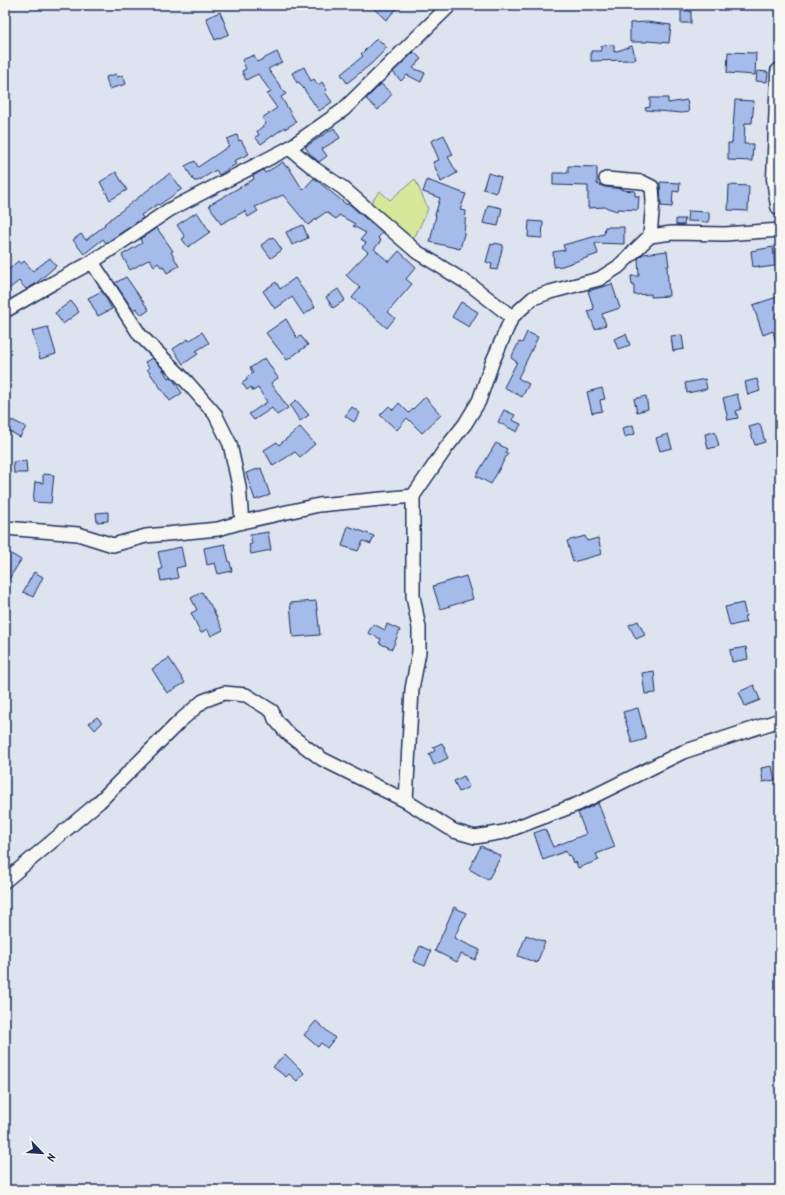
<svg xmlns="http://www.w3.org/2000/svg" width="785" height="1195" viewBox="0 0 785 1195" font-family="Kalam,sans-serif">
	<rect width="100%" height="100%" fill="#dee4ef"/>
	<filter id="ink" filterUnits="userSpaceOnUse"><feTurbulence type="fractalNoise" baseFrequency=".025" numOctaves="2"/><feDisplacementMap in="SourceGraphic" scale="8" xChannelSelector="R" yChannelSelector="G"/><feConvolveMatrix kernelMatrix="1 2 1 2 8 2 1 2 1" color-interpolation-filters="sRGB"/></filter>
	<g filter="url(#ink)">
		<polygon fill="#d7e89b" stroke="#798c7c" points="415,179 428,209 411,245 369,205 380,191 390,200"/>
		<g fill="#a5bbe9" stroke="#1b2f5e">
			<polygon points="370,5 400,5 386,20"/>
			<rect x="681" y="11" width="10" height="12"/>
			<polygon points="220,12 229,34 215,40 206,18"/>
			<polygon points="647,22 671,25 669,43 647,41 647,42 630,42 630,23"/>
			<polygon points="377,38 387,48 371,64 347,83 341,74 363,56 361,54"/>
			<polygon points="614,45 614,52 632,46 636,59 631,60 591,61 591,51 601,51 601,46"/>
			<polygon points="277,52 282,62 268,69 286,94 281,97 296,122 285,129 285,127 261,144 255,137 259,135 257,131 266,124 262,118 277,108 267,94 271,92 258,74 246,80 242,71 246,69 242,60 254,55 257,62"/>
			<polygon points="414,52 421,59 413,68 425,73 421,82 407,75 401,81 393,72"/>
			<polygon points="728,52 756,53 755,75 727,73"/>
			<polygon points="304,67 311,81 314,79 318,85 322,82 327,90 325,92 332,102 319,111 299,82 297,83 292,73"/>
			<polygon points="757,71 768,72 767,82 756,81"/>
			<polygon points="116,74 117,77 123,75 126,84 109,89 106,77"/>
			<polygon points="381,84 392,94 378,110 366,99"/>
			<polygon points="650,98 668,98 668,103 687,100 689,112 682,113 646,110 645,108 650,107"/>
			<polygon points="735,100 754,101 752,123 745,123 744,144 753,144 752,161 728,160 728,143 732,143"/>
			<polygon points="334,128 340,138 322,149 327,156 319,162 310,154 305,147"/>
			<polygon points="237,135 239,141 241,140 249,154 234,161 236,164 219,175 216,170 198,181 194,181 185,166 195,161 198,167 229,146 227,139"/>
			<polygon points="444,135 453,155 448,157 457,173 441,182 433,162 439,160 431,141"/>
			<polygon points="283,162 286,167 288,166 303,190 314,178 347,205 348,203 382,233 378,238 381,241 374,249 389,262 399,251 416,267 406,279 412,284 388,312 395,318 387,328 352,298 360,288 346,275 368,252 362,247 366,243 361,239 366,233 353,226 355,224 339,215 336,219 326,212 308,225 283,195 255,207 258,211 248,217 245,211 221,224 209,205 254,179 253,176 263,170 265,173"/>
			<polygon points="568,166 597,167 597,184 605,187 622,189 622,190 635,191 635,196 639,196 638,210 618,209 617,211 605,207 588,208 588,186 553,185 553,173 568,173"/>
			<polygon points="116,172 127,190 110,200 100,182"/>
			<polygon points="170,173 182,189 159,205 158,204 141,215 143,218 106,243 103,239 84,254 73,240 81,234 86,240 105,225 104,224"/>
			<polygon points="488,173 501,177 496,193 483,189"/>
			<polygon points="427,180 466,194 460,210 466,211 464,234 460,249 430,242 436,215 435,215 440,198 423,192"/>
			<polygon points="660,182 680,183 679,192 673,191 672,207 661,206"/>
			<polygon points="729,185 749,186 748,211 728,210"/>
			<polygon points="488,205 502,208 498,226 483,223"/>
			<polygon points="688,211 709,212 709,222 687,221"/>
			<polygon points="197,212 210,232 188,247 182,239 185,237 177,225"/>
			<polygon points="676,219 685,219 684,225 676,225"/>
			<polygon points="529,221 543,222 542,238 528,237"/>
			<polygon points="303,225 308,238 292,245 286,232"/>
			<polygon points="605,227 624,227 624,244 595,243 598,254 562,266 554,267 553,252 565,250 563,245 604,234"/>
			<polygon points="157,228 173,251 171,252 179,266 167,273 163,266 161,267 158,263 154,266 150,259 130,270 122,255 142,243 140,239"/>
			<polygon points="273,237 282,250 271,258 261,245"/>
			<polygon points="495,243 503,245 497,270 491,269 492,264 486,262 491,244 494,245"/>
			<polygon points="773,247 775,266 759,268 759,266 753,267 751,251"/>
			<polygon points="667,251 669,266 667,266 669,296 651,297 651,294 634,295 634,285 632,285 631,276 639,276 638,259 643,254"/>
			<polygon points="50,258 56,266 34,285 26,289 19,281 5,292 5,273 18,261 21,264 24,261 33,271"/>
			<polygon points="126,277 149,310 142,315 136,308 133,310 115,283"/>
			<polygon points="295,278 315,307 304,315 292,297 275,309 263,291 276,282 280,289"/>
			<polygon points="612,284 620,308 602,314 606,325 595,329 588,311 594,309 588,291"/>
			<polygon points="338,289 345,300 333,308 326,297"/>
			<polygon points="102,291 112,309 98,316 88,298"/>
			<polygon points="780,296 780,347 777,348 773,331 763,335 753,305"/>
			<polygon points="71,301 79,312 63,324 55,313"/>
			<polygon points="461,302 478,312 469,327 452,317"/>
			<polygon points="286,319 297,338 301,336 308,345 287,360 266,333"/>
			<polygon points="48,327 56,354 40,359 32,331"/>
			<polygon points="202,332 209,343 196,351 198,354 183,364 173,349 188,339 189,341"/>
			<polygon points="527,332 538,337 518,378 529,384 522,397 504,387 517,362 511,358 519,342 522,343"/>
			<polygon points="626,334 630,345 618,349 614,339"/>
			<polygon points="682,335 684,349 673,351 671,336"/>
			<polygon points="152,358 162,368 168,378 170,377 172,378 182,393 170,401 147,369 149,368 145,362"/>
			<polygon points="265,358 278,378 271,383 288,408 277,415 272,408 254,420 249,414 267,402 258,388 253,391 251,387 247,390 242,383 247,380 246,378 253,373 250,368"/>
			<polygon points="705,379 707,389 687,393 685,383"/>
			<polygon points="757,379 760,391 748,395 745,382"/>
			<polygon points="602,388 605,399 600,400 602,411 592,413 587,392"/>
			<polygon points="737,394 741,409 736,411 738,418 728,420 723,398"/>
			<polygon points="646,396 648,409 637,412 634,399"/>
			<polygon points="425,397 441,415 422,433 407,418 397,430 380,415 389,406 393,410 399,403 409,413"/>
			<polygon points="296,400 309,415 300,421 290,406"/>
			<polygon points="352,407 360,413 354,422 345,416"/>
			<polygon points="504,410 515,415 512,420 521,424 517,432 498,422"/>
			<polygon points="12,420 26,427 20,437 7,430"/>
			<polygon points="760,424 765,442 755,445 749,427"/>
			<polygon points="633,425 635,434 624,437 622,428"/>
			<polygon points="300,427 315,444 300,457 295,452 273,466 264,450 277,442 279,445"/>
			<polygon points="715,432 719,446 708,449 705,434"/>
			<polygon points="668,434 672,448 660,451 656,438"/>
			<polygon points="496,443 507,449 505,453 508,453 491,484 476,476"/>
			<polygon points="26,461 27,473 14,473 13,462"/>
			<polygon points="261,468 270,495 255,500 246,473"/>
			<polygon points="43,474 54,475 51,503 33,502 35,482 43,483"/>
			<polygon points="108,512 108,521 97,522 96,513"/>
			<polygon points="348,526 374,536 371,544 363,541 358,551 342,546"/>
			<polygon points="268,532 271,550 251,554 249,545 252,544 250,535"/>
			<polygon points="585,536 587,541 598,538 602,554 573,562 567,541"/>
			<polygon points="225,544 229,562 230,562 232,571 218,574 215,563 207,565 204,548"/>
			<polygon points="181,547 185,566 176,568 178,578 161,581 159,570 162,569 158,552"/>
			<polygon points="5,550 21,560 5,585"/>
			<polygon points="34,572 43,577 33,597 23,592"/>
			<polygon points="466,576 473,599 440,609 433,586"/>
			<polygon points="202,592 209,604 210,604 223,630 211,636 207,629 201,633 191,613 197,610 191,598"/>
			<polygon points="316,601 320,635 293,637 290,603"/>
			<polygon points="743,603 746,616 744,617 746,622 730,626 725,607"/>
			<polygon points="638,621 645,635 636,639 629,625"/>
			<polygon points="373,624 385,630 387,624 400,630 392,649 379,643 381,639 368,633"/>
			<polygon points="746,647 748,659 732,662 730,650"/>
			<polygon points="169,658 185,683 167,693 152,669"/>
			<polygon points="654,671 656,693 645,694 642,673"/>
			<polygon points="754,685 760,700 745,706 739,692"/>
			<polygon points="638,708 646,739 632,743 623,712"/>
			<polygon points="97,717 102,723 95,730 89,723"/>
			<polygon points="442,743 445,749 444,750 448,758 434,765 429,754 435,751 433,747"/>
			<polygon points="772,766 775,780 763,782 761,768"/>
			<polygon points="464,776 469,787 459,792 454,781"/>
			<polygon points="598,803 615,847 596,854 599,860 578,868 576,862 573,863 570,855 568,856 566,851 543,860 534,833 545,829 553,847 586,834 578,813"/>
			<polygon points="481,846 501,856 488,880 469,869"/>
			<polygon points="454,907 466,913 454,938 480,950 475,960 461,954 457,962 435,951"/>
			<polygon points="526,935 545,942 537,963 518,956"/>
			<polygon points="420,946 431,951 425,966 413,961"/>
			<polygon points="316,1021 335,1038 327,1048 321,1043 318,1047 304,1035"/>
			<polygon points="285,1054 304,1073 297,1081 289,1074 286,1077 273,1067"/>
		</g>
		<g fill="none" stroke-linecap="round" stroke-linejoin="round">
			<g stroke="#1b2f5e" stroke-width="16">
				<g id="minor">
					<polyline points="289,148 315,169 343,188 417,252 472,286 512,317"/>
					<polyline points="606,179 642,182 652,187 653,201 650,236 672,233 725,234 780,230"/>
					<polyline points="92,262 140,335 187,382 215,414 230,444 239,486 242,522"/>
					<polyline points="5,311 53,283 92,262 169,210 289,148 343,110 450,5"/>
					<polyline points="5,528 78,534 113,545 146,536 218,529 242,522 319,505 413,496 446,448 465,424 479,401 492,363 512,317 533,298 550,292 599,279 618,267 650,236"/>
					<polyline points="406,801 412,689 419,652 419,628 413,596 413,496"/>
					<polyline points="5,881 99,802 180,721 203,701 224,693 246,695 272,711 275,719 286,732 322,759 406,801 454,831 475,837 504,832 578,804 683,752 780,720"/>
				</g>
			</g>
			<g stroke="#1b2f5e" stroke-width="21">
				<polyline id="secondary" points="780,72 776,179 780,206"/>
			</g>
			<use href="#minor" stroke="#f6f6f2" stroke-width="13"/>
			<use href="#secondary" stroke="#f6f6f2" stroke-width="18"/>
		</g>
	</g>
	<rect width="785" height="1195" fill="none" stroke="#f6f6f2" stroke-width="20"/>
	<rect x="10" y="10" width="765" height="1175" fill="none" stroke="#1b2f5e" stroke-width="1.5" filter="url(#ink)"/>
	<g transform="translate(42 1153) rotate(115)" stroke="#f6f6f2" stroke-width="3" paint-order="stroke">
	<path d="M0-3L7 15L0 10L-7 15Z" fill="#1b2f5e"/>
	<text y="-6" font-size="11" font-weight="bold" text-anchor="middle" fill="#1b2f5e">N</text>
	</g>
</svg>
